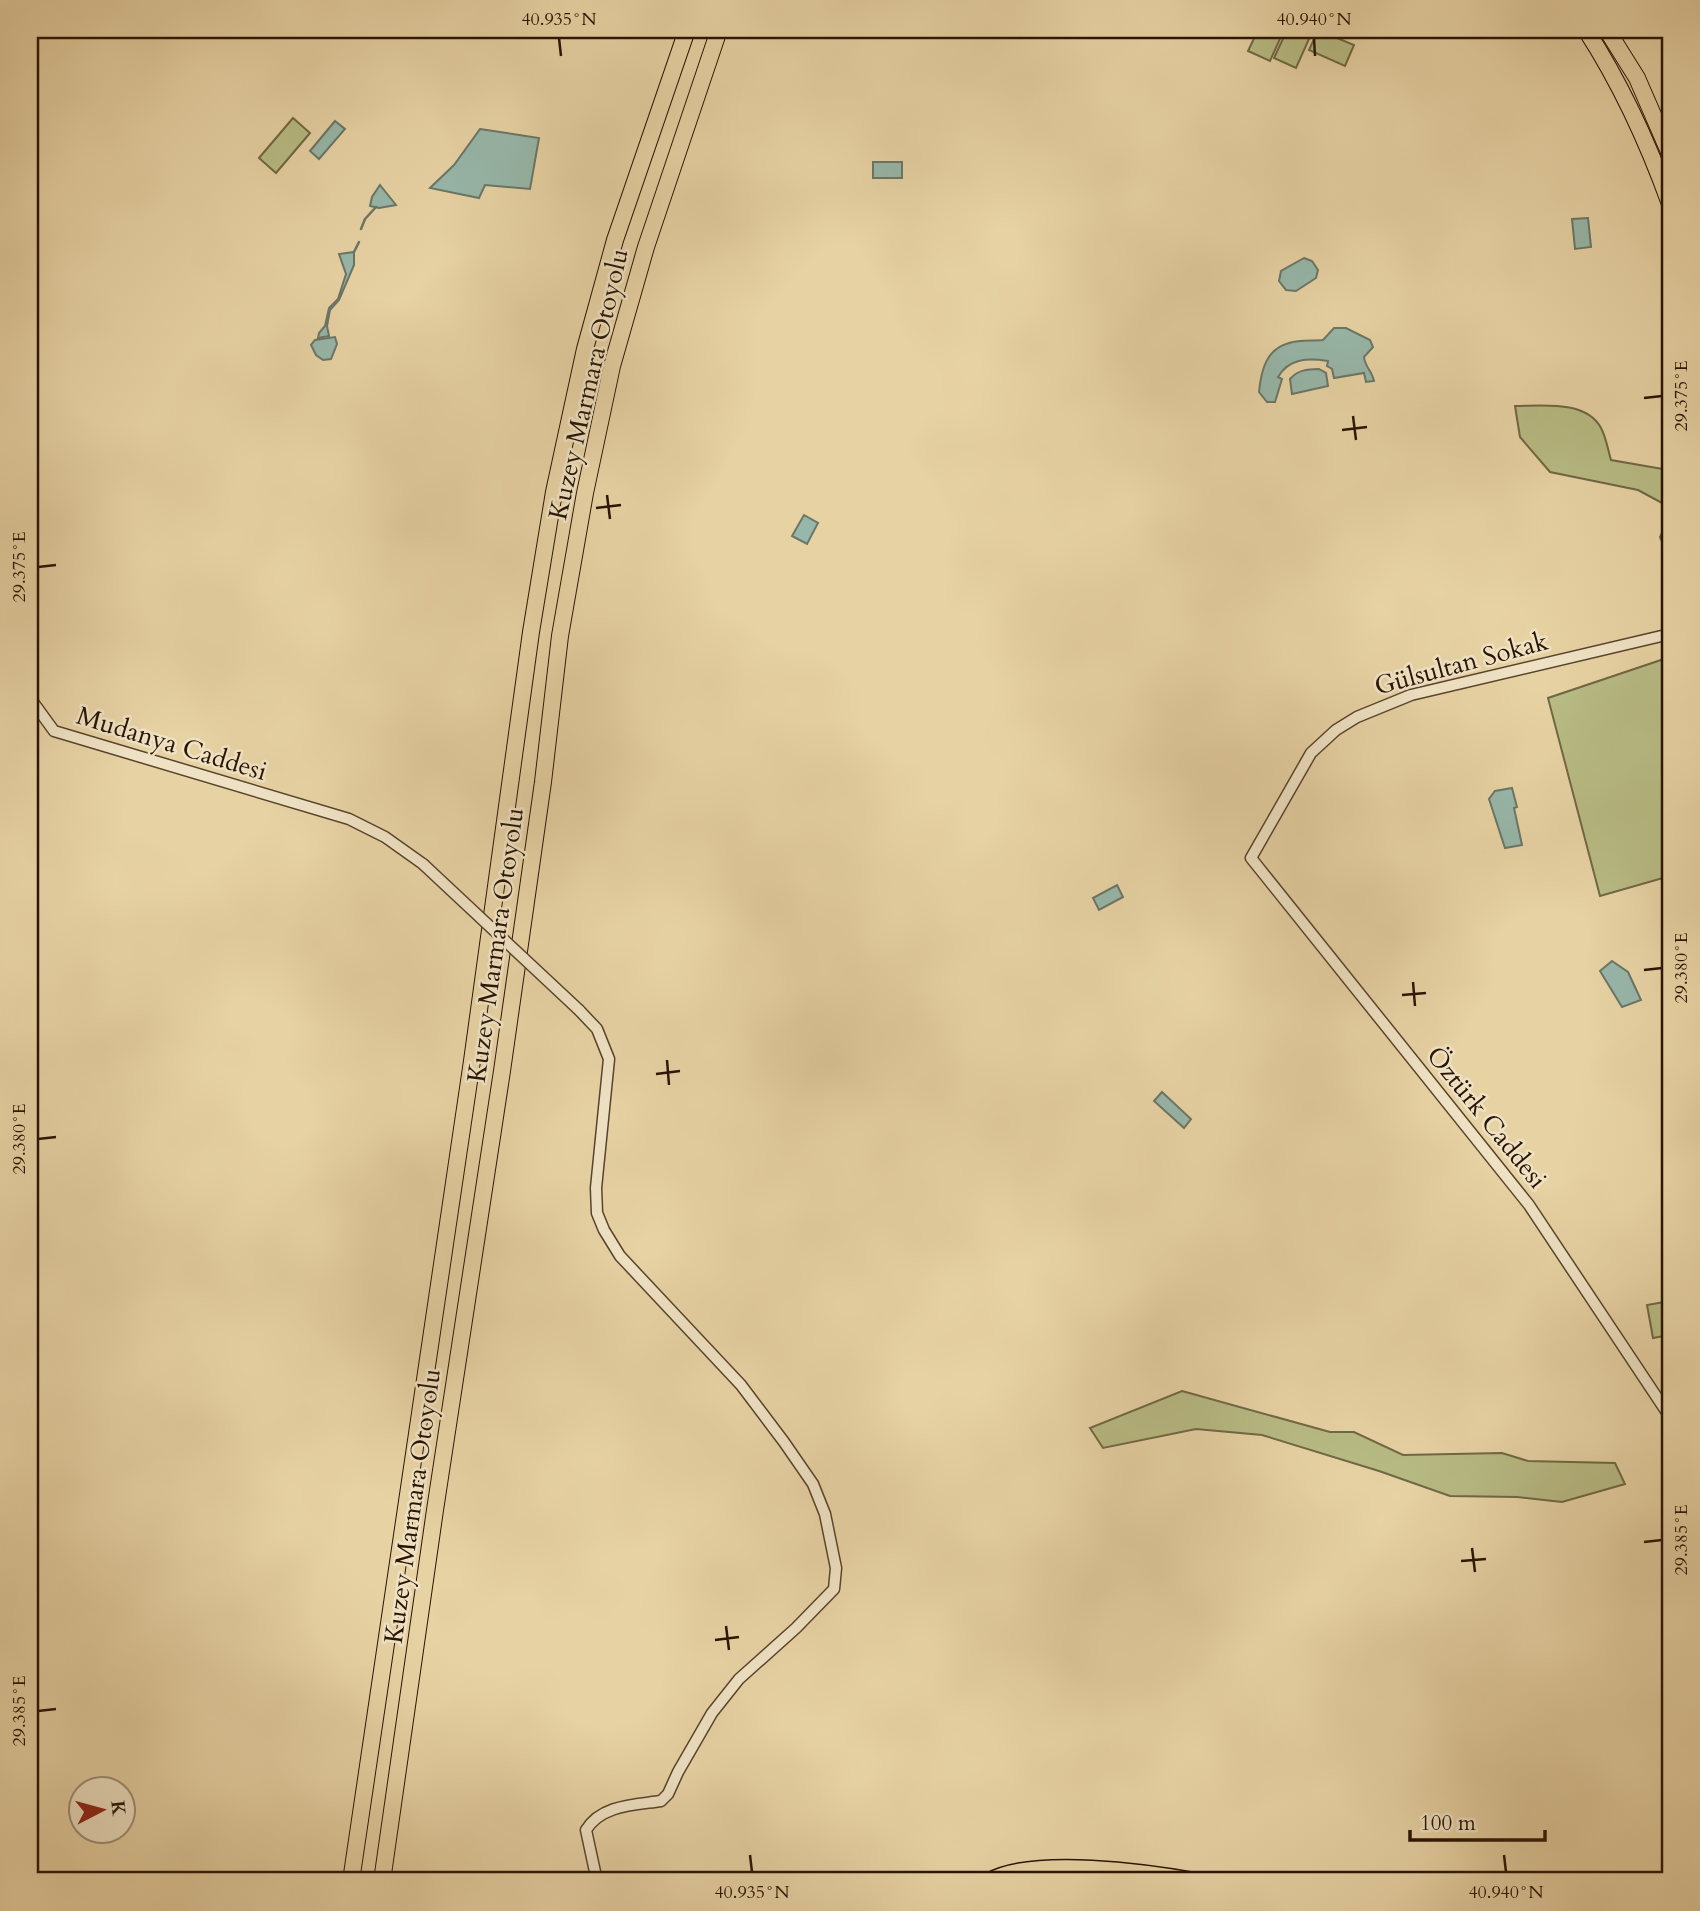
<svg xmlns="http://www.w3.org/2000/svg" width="1700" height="1911" viewBox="0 0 1700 1911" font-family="Cardo,serif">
	<rect width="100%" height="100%" fill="#e7d2a4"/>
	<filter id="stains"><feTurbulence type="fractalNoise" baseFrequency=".00286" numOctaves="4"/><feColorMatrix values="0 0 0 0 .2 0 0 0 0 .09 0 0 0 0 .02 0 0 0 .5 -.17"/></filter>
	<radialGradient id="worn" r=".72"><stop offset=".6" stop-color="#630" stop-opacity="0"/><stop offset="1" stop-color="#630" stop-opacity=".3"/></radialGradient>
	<g fill="#b8bb84" stroke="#706844" stroke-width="2">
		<polygon points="1258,30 1284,30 1270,61 1248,51"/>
		<polygon points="1287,30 1313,30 1296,68 1274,58"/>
		<polygon points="1318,30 1354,45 1345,66 1309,50"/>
		<polygon points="293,118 310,133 276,173 259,158"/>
		<path d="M 1515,406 C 1542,406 1586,400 1601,428 C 1606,437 1608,450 1611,460 L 1669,470 L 1670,560 L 1660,537 L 1668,520 L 1664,504 L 1638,490 L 1550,472 L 1520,437 Z"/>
		<polygon points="1670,657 1670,876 1600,896 1548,698"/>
		<polygon points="1670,1301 1670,1335 1653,1338 1647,1305"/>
		<polygon points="1182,1391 1330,1432 1354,1432 1403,1455 1502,1453 1528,1461 1615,1463 1625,1484 1562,1502 1517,1497 1450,1496 1379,1471 1262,1435 1196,1429 1103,1448 1090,1428"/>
	</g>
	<g fill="#97b7aa" stroke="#6b7667" stroke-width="2">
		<polygon points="335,121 345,129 319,159 310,151"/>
		<polygon points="480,129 539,138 530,189 485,185 479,198 430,188 454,165"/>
		<rect x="873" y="162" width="29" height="16"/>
		<polygon points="380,185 396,205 379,208 370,206 372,197"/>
		<polygon points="1588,218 1591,247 1575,249 1572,219"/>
		<polygon points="354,252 354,265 339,300 330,310 327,326 329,336 318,338 319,333 325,326 329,308 338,299 346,274 339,254"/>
		<polygon points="1304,258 1312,261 1318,270 1316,278 1296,291 1286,290 1279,281 1281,271"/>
		<path d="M 1334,328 L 1346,328 L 1370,340 L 1373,347 L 1364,357 C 1365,367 1372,371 1374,381 L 1366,382 L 1364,373 L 1334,378 L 1332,369 L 1327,366 L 1328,361 C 1308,358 1289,358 1278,377 L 1282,379 L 1275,402 L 1267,402 L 1259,392 C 1261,371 1266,349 1289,343 C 1299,340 1312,341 1323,340 Z"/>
		<polygon points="335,337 337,344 331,359 323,360 316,355 311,345 315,340"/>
		<path d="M 1319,369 L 1326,373 L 1328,386 L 1292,394 L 1290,379 C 1298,370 1307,369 1319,369 Z"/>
		<polygon points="804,515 818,523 807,544 792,536"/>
		<polygon points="1512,788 1517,807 1514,808 1522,845 1505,848 1489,799 1495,791"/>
		<polygon points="1117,885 1123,897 1099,910 1093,898"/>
		<polygon points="1612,961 1628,972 1641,1000 1622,1007 1600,971"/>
		<polygon points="1162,1092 1191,1119 1184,1128 1154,1101"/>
	</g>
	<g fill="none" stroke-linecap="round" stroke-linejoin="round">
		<g stroke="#6b7667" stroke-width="2.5">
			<polyline points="361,229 365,219 376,207"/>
			<polyline points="354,252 359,242"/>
		</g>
		<g stroke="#58442b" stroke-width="13">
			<g id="minor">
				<polyline points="1670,634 1411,695 1357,717 1336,730 1311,753 1251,858 1529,1205 1670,1417"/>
				<polyline points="30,698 54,731 349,819 385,837 423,864"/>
				<path d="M 579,1010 L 597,1029 L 609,1059 L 596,1188 L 597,1213 L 604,1230 L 620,1256 L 741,1385 L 784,1442 L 813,1484 L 825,1514 L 836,1568 L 834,1589 L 796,1628 L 739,1679 L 712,1713 L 678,1772 L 668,1794 L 661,1801 C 634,1805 601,1805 586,1830 L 597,1881"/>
			</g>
		</g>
		<g stroke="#291403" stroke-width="17">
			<path id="major" d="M 988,1881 C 1032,1855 1150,1872 1200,1881"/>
		</g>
		<g stroke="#291403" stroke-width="18">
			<g id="highway">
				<path d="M 1586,30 C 1621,84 1648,143 1670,204"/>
				<polyline points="1607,30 1637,78 1670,154"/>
				<polyline points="351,1881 472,1061 531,632 554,492 585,349 615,240 687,30"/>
				<polyline points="382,1881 435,1510 502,1071 543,782 560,636 585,493 612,366 646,247 719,30"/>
			</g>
		</g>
		<use href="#minor" stroke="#efe2c4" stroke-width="10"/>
		<use href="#major" stroke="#e7d2a4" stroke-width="14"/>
		<use href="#highway" stroke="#e7d2a4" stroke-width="16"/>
		<g stroke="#58442b" stroke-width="13" stroke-linecap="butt">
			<polyline id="minor-bridge" points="423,864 579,1010"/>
		</g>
		<use href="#minor-bridge" stroke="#efe2c4" stroke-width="10"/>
	</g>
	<path fill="none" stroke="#291403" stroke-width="2.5" d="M 559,38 L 561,56M 1314,38 L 1315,56M 1644,398 L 1662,396M 1353,416 L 1356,440M 1342,430 L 1367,427M 607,495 L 610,519M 596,508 L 621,505M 38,567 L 56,565M 1644,970 L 1662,968M 1413,982 L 1415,1006M 1402,995 L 1426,993M 667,1060 L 669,1085M 656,1074 L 680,1071M 38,1139 L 56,1137M 1644,1542 L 1662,1540M 1472,1548 L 1475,1572M 1461,1561 L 1486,1559M 726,1626 L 729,1650M 715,1640 L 739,1637M 38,1711 L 56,1709M 750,1855 L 752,1872M 1504,1855 L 1506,1872"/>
	<g text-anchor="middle" stroke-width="5" stroke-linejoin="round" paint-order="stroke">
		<g font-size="26" fill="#291403" stroke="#efe2c4">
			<text transform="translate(588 384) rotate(-77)" y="9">Kuzey Marmara Otoyolu</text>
			<text transform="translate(1461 663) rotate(-15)" y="9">Gülsultan Sokak</text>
			<text transform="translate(172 743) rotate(17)" y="9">Mudanya Caddesi</text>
			<text transform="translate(495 945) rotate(-82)" y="9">Kuzey Marmara Otoyolu</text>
			<text transform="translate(1487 1117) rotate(51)" y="9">Öztürk Caddesi</text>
			<text transform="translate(412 1506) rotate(-82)" y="9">Kuzey Marmara Otoyolu</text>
		</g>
	</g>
	<rect width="1700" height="1911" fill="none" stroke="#e7d2a4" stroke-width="77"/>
	<g transform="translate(102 1810) rotate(84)"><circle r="33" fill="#efe2c4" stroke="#a09077" stroke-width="2"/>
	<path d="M0-5L12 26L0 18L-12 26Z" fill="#8f2418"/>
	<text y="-10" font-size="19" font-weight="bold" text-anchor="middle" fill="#291403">K</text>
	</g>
	<path d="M1410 1830v10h135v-10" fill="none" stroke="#291403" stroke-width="3.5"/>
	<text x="1420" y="1830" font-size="21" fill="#291403" stroke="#efe2c4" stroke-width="5" paint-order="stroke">100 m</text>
	<rect x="38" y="38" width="1624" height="1834" fill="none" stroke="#291403" stroke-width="2.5"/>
	<g font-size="18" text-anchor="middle" fill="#291403">
		<text x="559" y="25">40.935°N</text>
		<text x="1314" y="25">40.940°N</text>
		<text transform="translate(1681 396) rotate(-90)" y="6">29.375°E</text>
		<text transform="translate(19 567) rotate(-90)" y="6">29.375°E</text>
		<text transform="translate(1681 968) rotate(-90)" y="6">29.380°E</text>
		<text transform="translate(19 1139) rotate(-90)" y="6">29.380°E</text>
		<text transform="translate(1681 1540) rotate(-90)" y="6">29.385°E</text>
		<text transform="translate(19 1711) rotate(-90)" y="6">29.385°E</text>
		<text x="752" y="1898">40.935°N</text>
		<text x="1506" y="1898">40.940°N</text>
	</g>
	<rect width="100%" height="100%" filter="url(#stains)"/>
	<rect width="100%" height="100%" fill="url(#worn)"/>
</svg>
